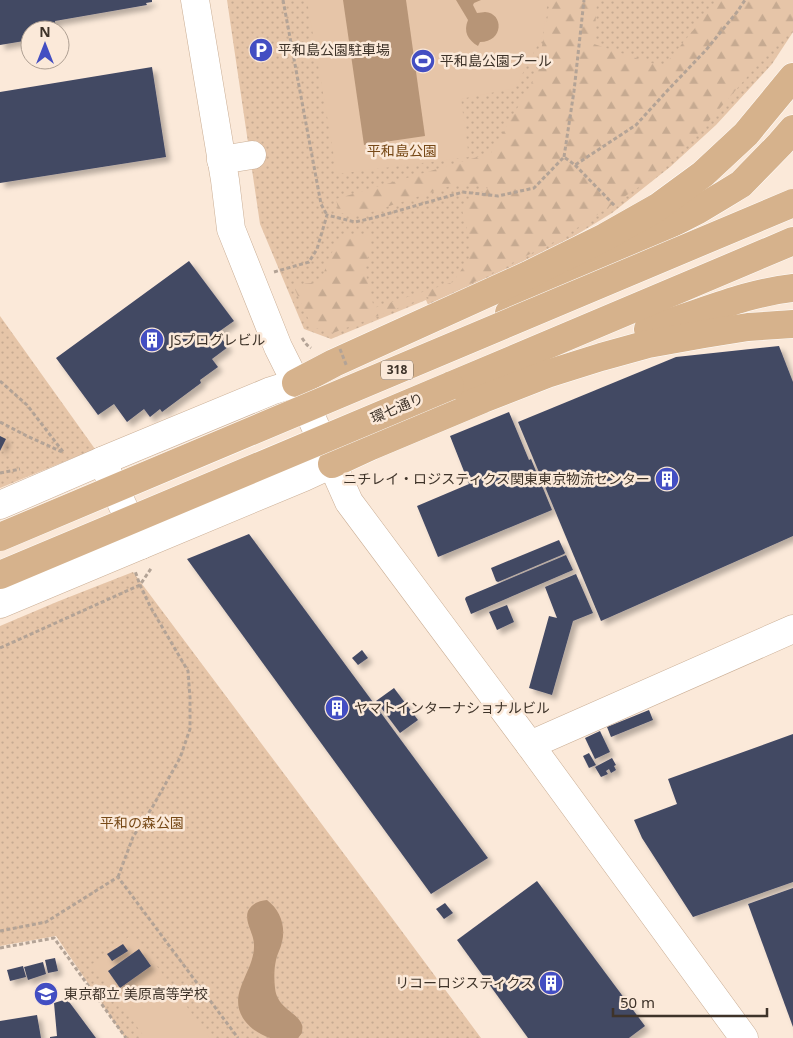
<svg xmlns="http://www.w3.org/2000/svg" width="793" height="1038" viewBox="0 0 793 1038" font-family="'Noto Sans','Noto Sans JP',sans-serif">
	<defs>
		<pattern id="green-dots" width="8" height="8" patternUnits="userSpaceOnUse" patternTransform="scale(1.25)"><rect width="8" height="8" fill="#e6c5a8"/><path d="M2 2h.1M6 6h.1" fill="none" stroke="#c6aa91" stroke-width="1.8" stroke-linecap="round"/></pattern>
		<pattern id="forest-firs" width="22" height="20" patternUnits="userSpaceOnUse" patternTransform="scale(1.25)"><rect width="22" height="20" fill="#e6c5a8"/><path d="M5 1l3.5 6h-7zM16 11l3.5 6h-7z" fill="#c6aa91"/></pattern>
		<filter id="shadow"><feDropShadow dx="4.5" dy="4.5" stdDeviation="2.5" flood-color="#0004"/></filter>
	</defs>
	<rect width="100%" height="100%" fill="#fbe9d9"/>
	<g fill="url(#green-dots)">
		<polygon points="227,0 793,0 793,32 772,64 716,125 670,167 612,213 532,262 429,307 426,300 331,339 304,329 260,224"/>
		<polygon points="0,316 95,449 0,488"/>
		<polygon points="133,572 392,918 481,1038 125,1038 56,936 0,946 0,626 59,601"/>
	</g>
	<polygon fill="url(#forest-firs)" points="551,0 597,0 594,44 663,67 718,0 793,0 793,24 689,144 639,187 562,238 436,301 427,297 333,333 312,327 293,285 320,282 335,245 348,234 371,234 371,249 364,267 374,308 453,282 470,257 470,240 461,206 488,188 481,184 453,185 362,215 339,213 336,199 491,153 536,76"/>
	<g fill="#e6c5a8">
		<polygon points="307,0 548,0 543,35 515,88 461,99 469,157 337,174"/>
		<polygon points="133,934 210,1038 145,1038 92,964"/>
	</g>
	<g fill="#b79577">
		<polygon points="343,0 406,0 425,136 364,145"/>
		<path d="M 456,0 L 481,0 L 474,3 L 473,5 L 477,13 C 480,13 483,12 485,12 C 504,13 504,42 480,42 L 478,46 C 468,40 463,32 468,20 Z"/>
		<path d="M 267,900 C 280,910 286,926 282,942 C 281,948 277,954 276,960 C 274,969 274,979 275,988 C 277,1009 298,1012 302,1025 C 303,1027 302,1030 302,1033 L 298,1038 L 270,1038 C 261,1035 251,1029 245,1021 C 225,995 255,972 254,945 C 254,933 244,922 248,911 C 252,903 259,901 267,900 Z"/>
	</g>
	<g fill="#424864" filter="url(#shadow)">
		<polygon points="0,0 152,0 152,2 146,3 147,5 55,21 56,30 30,30 30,40 0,45"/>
		<polygon points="152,67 166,157 0,183 0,92"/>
		<polygon points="189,261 234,321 217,333 228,347 212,359 218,367 200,380 201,383 162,412 160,409 150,417 144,409 127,422 114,404 98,415 56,358"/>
		<polygon points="779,346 793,382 793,536 601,621 518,422 676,357"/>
		<polygon points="509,412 529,460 531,459 552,510 438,557 417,506 469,484 450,436"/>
		<polygon points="0,436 6,439 0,451"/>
		<polygon points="249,534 488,858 431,894 187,559"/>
		<polygon points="559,540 565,553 564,554 498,582 496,581 491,568"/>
		<polygon points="566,555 573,570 471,614 465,599 466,597"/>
		<polygon points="576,574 593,613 573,621 552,695 529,688 549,616 557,618 545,587"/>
		<polygon points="507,605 514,622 497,630 489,612"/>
		<polygon points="362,650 368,658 358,665 352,658"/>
		<polygon points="394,688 418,720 400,733 376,701"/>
		<polygon points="649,710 653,720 611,737 607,727"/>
		<polygon points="600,731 610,752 595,759 585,738"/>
		<polygon points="793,734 793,882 693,917 642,838 634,820 677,804 668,779"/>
		<polygon points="589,753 596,765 589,768 583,756"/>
		<polygon points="612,758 616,765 614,766 616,770 611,773 609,769 606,771 608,774 601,777 595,767"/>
		<polygon points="537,881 645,1026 629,1038 528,1038 457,940"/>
		<polygon points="793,888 793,1027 748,904"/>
		<polygon points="445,903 453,913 444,919 436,909"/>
		<polygon points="123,944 128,951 112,961 107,954"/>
		<polygon points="139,949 151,966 120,988 108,971"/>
		<polygon points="55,958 58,971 48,973 45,960"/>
		<polygon points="43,962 46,974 28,980 24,967"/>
		<polygon points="23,966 26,977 10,981 7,970"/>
		<polygon points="67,999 96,1038 50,1038 50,1037 57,1036 54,1003"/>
		<polygon points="37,1015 41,1038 0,1038 0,1021"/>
	</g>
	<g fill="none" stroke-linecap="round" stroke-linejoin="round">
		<g stroke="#caae95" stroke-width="29">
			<g id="minor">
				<polyline points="195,0 225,180 231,229 278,347 296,383 349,502 530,745 744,1038"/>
				<polyline points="221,160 252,155"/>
				<polyline points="296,383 271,391 102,461 141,545 304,477 332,464"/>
				<polyline points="0,505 102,461"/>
				<polyline points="0,604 141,545"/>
				<polyline points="530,745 793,629"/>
			</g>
		</g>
		<g stroke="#fff" stroke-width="29">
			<g id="major">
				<polyline points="509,313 610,255 698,210 723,195 741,184 780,144 793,129"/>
				<path d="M 648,329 C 696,316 743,293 793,288"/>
				<polyline points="296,383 334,363 528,275 605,237 658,207 703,174 746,134 793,77"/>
				<polyline points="450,386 793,241"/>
				<polyline points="332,464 371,446 483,399 547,374 601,357 648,344 704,334 748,327 793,324"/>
			</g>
		</g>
		<g stroke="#b3a396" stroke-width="3" stroke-dasharray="4 2.5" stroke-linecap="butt">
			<polyline points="283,0 321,204 327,215"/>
			<polyline points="564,157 574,91 584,0"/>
			<polyline points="575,165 615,206"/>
			<polyline points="274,272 309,262 317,249 327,215 355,222 373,218 463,192 498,196 534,188 564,157 575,165 636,125 667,91 706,50 737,12 745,0"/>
			<polyline points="302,338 307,345 311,348"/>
			<polyline points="0,381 27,405 64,453"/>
			<polyline points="0,422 27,436 62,452"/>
			<polyline points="0,473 20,469"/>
			<polyline points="0,648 140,585 152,567"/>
			<polyline points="118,877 133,837 153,806 180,758 190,729 190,698 188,671 151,608 140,585 135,571"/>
			<polyline points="0,931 46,922 118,877 238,1038"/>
			<polyline points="0,948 54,938 126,1038"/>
		</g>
		<use href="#minor" stroke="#fff" stroke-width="28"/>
		<use href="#major" stroke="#d6b28c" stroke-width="28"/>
		<g stroke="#fff" stroke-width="29" stroke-linecap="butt">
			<g id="major-bridge">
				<polyline points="0,537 793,203"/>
				<polyline points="0,575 450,386"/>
			</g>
		</g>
		<polyline stroke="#b3a396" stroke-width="3" stroke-dasharray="4 2.5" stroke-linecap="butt" points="340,349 347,367"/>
		<use href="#major-bridge" stroke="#d6b28c" stroke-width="28"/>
	</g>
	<defs>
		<g id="parking-disc" transform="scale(1.25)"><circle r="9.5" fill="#434ec2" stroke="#fbe9d9"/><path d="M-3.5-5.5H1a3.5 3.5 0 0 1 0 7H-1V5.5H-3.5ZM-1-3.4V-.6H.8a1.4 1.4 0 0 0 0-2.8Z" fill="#fff"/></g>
		<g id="stadium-disc" transform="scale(1.25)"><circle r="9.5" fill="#434ec2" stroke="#fbe9d9"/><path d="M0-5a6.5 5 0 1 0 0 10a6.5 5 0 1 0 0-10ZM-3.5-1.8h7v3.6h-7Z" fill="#fff"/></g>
		<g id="building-disc" transform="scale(1.25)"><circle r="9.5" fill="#434ec2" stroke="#fbe9d9"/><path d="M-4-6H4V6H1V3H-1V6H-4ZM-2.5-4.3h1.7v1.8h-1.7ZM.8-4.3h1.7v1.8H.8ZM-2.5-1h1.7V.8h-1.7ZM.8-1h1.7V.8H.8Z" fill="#fff"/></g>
		<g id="school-disc" transform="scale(1.25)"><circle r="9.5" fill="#434ec2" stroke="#fbe9d9"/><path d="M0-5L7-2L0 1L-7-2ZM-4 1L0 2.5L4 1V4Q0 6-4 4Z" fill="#fff"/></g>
	</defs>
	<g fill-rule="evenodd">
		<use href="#parking-disc" x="261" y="50"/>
		<use href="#stadium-disc" x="423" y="61"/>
		<use href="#building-disc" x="152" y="340"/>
		<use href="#building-disc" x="667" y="479"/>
		<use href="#building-disc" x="337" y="708"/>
		<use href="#building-disc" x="551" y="983"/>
		<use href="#school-disc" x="46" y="994"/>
	</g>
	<g text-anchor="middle" stroke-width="5" stroke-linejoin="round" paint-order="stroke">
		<rect fill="#fbe9d9" stroke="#776a5e" stroke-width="1" x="381" y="360.5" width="32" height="19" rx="4"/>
		<g font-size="12" font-weight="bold" fill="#3e3329">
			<text x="397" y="374">318</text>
		</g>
		<g font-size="14" fill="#3e3329" stroke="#fbe9d9" text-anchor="start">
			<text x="278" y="55">平和島公園駐車場</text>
			<text x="440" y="66">平和島公園プール</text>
			<text x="170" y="345">JSプログレビル</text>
			<text x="650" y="484" text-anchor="end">ニチレイ・ロジスティクス関東東京物流センター</text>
			<text x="354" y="713">ヤマトインターナショナルビル</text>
			<text x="534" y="988" text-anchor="end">リコーロジスティクス</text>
			<text x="64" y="999">東京都立 美原高等学校</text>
		</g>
		<g font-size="14" fill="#774917" stroke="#fbe9d9">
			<text x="402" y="156">平和島公園</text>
			<text x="142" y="828">平和の森公園</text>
		</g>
		<g font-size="14" fill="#3e3329" stroke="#fbe9d9">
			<text transform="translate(397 408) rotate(-23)" y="5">環七通り</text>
		</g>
	</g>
	<g transform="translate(45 45)"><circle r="24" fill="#fbe9d9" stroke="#afa093"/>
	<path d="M0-4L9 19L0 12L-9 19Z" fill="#434ec2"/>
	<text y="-8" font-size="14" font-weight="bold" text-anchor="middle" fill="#3e3329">N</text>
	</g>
	<path d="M613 1008v8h154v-8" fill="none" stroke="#3e3329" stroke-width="2.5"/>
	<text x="620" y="1008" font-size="15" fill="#3e3329" stroke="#fbe9d9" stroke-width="4" paint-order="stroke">50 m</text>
</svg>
